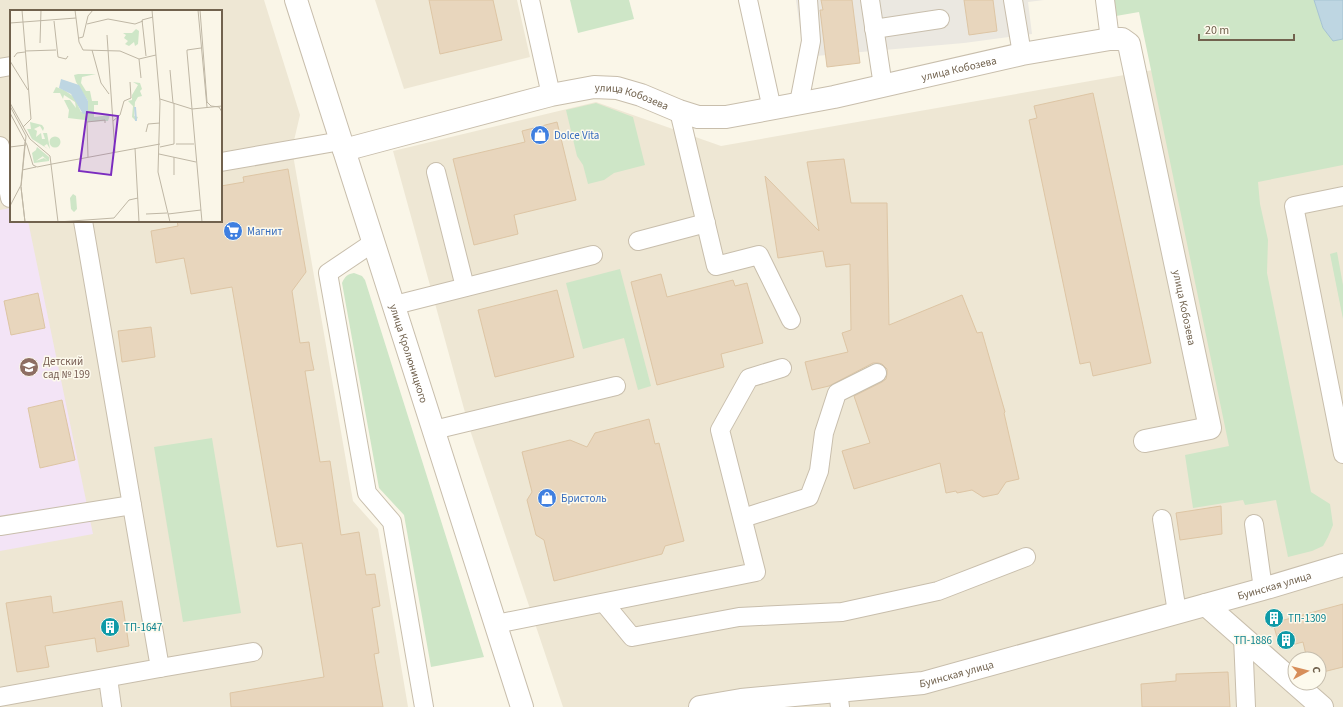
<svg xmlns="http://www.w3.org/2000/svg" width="1343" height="707" viewBox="0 0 1343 707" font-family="'Source Sans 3',sans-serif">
	<rect width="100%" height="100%" fill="#faf6e8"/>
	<g fill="#eee7d4" fill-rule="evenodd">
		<path d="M 0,0 L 264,0 L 300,115 L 292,149 L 353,501 L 378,529 L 408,707 L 0,707 ZM 11,11 L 221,11 L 221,221 L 11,221 Z"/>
		<polygon points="375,0 517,0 530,57 404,89"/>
		<path d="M 1227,57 L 1343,139 L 1343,707 L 563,707 L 469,427 L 393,151 L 596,102 L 721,146 ZM 1295,659 L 1319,659 L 1319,683 L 1295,683 Z"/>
	</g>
	<polygon fill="#ebe8e1" points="796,0 1044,0 1028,2 1032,34 964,43 804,57"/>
	<polygon fill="#f3e4f6" points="11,208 11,221 28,221 93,534 0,551 0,210"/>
	<g fill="#cee6c7">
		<polygon points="570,0 629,0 634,19 578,33"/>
		<polygon points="1114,0 1314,0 1323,28 1333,40 1343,39 1343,165 1258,182 1260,204 1268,240 1267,273 1311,492 1330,504 1333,525 1328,537 1323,546 1312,551 1288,557 1276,500 1245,505 1243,500 1193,508 1185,455 1229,446 1139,12 1116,16"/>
		<polygon points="596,103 633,117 645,165 614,173 604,180 588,184 583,165 577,156 566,110"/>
		<polygon points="1337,252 1343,285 1343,319 1330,254"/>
		<polygon points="620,269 651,386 638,390 624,338 583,349 566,283"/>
		<path d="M 354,273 L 362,276 L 365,280 L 484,657 L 431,667 L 404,515 L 379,488 L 342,283 C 345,276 348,274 354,273 Z"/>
		<polygon points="212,438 241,613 183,622 154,447"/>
	</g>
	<polygon fill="#bed6e2" stroke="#a5c3d2" points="1314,0 1343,0 1343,39 1333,41 1323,28"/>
	<g fill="#e8d6bd" stroke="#ddc5a4">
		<polygon points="429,0 493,0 502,40 440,54"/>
		<polygon points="821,0 852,0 860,63 827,67 820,10 823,10"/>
		<polygon points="964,0 993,0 997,31 969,35"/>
		<polygon points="1093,93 1151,363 1093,376 1090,362 1080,364 1029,120 1037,118 1034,106"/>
		<polygon points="557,122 576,200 514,215 518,234 474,245 453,159 525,142 522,131"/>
		<polygon points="844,159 851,203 887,203 889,325 962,295 977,333 982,332 1005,412 1004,413 1019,479 1006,482 998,494 983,497 972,490 957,493 956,491 946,493 940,463 854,489 842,451 870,443 854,396 882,382 886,379 887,374 887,369 882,364 878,363 873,363 829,386 812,390 805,362 848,352 842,333 851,330 850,264 826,267 823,251 778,258 765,176 819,231 807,162"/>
		<polygon points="288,169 306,272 292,291 300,343 309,342 311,356 314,370 305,371 320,462 330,461 341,535 359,532 366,575 375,574 380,606 372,608 379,653 374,654 383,707 231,707 230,693 324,677 302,543 277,547 232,287 191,294 184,258 156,263 151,231 178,226 177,221 221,221 221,186 244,182 243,177"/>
		<polygon points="661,274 667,297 733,280 735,286 747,283 763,343 721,354 724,367 657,385 631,282"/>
		<polygon points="557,290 574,357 495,377 478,310"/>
		<polygon points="38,293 45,328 11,335 4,301"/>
		<polygon points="151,327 155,357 122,362 118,331"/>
		<polygon points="62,400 75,460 40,468 28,408"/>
		<polygon points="649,419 655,444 659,443 684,541 665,546 662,554 554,581 544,540 536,535 527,500 532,492 522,452 570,440 587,447 595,433"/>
		<polygon points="1221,506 1222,534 1180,540 1176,513"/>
		<polygon points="51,596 53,613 122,601 129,646 97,652 95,638 45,646 49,667 17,672 6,603"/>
		<polygon points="1343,604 1343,667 1319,673 1319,659 1307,659 1303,642 1280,648 1273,623"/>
		<polygon points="1228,672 1230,707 1142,707 1141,684 1176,681 1176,674"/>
	</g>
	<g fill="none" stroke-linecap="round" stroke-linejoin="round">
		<g stroke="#c8beac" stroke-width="20">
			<g id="service">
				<polyline points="530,0 551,95"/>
				<polyline points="748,0 772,109"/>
				<polyline points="870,0 883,86"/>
				<polyline points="1013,0 1022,54"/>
				<polyline points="1105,0 1110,39"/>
				<polyline points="874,29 940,19"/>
				<polyline points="0,68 11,66"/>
				<polyline points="799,103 811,41 808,0"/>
				<polyline points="679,111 716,266 759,255 791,320"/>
				<polyline points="0,146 10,198 11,198"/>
				<polyline points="221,162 341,141"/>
				<polyline points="436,172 465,287"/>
				<polyline points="1343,196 1294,206 1343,454"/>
				<polyline points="638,241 706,223"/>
				<polyline points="374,242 328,273 367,493 392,522 424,707"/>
				<polyline points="395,305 593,255"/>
				<polyline points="434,430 616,386"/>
				<polyline points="743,518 809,497 819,471 824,433 837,393 877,373"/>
				<polyline points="1162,519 1177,612"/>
				<polyline points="1254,524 1263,589"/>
				<polyline points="0,526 132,505"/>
				<polyline points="604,603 632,637 739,617 842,612 938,591 1026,557"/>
				<polyline points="496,624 756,572 720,430 749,378 782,368"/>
				<polyline points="1243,637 1246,707"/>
				<polyline points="160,668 253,652"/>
				<polyline points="108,678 112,707"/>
				<polyline points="838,691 840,707"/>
				<polyline points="0,697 160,668 83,221"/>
			</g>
		</g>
		<g stroke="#c8beac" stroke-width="24">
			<g id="minor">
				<path id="s1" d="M 344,150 L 551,95 L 594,87 L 617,88 L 641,95 L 679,111 L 698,117 L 726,117 L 834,97 L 1022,54 L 1110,39 L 1122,39 L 1129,44 L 1210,428 L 1145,441"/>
				<polyline points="1206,605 1322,707"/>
				<path id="s2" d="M 700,707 L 741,700 L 923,683 L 1263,589 L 1343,565"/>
			</g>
		</g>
		<g stroke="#c8beac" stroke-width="24">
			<g id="tertiary">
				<path id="s3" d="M 296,0 L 522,707"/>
			</g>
		</g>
		<use href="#service" stroke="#fff" stroke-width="18"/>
		<use href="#minor" stroke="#fff" stroke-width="22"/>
		<use href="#tertiary" stroke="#fff" stroke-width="22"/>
	</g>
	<defs>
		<g id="shop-disc" transform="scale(1)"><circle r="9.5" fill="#3f7fe0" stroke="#fdfaed"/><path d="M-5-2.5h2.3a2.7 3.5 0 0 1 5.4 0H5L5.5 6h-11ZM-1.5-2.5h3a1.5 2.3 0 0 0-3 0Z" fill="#fff"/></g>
		<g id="supermarket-disc" transform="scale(1)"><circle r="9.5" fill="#3f7fe0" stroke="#fdfaed"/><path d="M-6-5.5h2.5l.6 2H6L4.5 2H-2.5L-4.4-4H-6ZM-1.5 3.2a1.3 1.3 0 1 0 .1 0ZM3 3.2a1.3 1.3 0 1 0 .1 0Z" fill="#fff"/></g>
		<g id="school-disc" transform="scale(1)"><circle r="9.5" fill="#8d6e63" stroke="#fdfaed"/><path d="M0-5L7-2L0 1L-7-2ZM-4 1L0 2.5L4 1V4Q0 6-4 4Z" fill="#fff"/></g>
		<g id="building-disc" transform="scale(1)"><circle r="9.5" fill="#0f9aa8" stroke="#fdfaed"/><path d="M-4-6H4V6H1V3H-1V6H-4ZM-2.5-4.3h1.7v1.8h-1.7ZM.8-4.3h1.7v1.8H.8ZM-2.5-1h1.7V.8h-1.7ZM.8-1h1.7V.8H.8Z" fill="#fff"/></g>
	</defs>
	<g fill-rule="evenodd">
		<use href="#shop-disc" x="540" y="135"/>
		<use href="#supermarket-disc" x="233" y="231"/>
		<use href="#school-disc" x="29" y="367"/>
		<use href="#shop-disc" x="547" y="498"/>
		<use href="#building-disc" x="1274" y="618"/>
		<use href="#building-disc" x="110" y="627"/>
		<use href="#building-disc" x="1286" y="640"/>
	</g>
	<g text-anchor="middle" stroke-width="3" stroke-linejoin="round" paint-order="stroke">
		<g font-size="11" fill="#71624e" stroke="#fdfaed">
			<text dy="4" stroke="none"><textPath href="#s1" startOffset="633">улица Кобозева</textPath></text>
			<text dy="4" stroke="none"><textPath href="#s1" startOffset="297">улица Кобозева</textPath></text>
			<text dy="4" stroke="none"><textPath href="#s1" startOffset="1077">улица Кобозева</textPath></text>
			<text dy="4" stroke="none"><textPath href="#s3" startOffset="371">улица Кролюницкого</textPath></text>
			<text dy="4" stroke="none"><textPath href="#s2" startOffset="589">Буинская улица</textPath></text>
			<text dy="4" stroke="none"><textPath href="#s2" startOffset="259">Буинская улица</textPath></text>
		</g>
		<g font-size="11" fill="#366cbe" stroke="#fdfaed" text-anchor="start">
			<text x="554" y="139">Dolce Vita</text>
			<text x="247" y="235">Магнит</text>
			<text x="561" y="502">Бристоль</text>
		</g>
		<g font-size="11" fill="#785e54" stroke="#fdfaed" text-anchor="start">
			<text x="43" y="365">Детский<tspan x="43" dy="13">сад № 199</tspan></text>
		</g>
		<g font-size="11" fill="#0d838f" stroke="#fdfaed" text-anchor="start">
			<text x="1288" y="622">ТП-1309</text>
			<text x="124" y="631">ТП-1647</text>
			<text x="1272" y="644" text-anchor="end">ТП-1886</text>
		</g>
	</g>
	<g transform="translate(10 10)">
		<rect width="212" height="212" fill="#faf6e8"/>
		<path d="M 126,19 L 129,21 L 128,34 L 125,36 L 124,32 L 119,36 L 115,34 L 118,31 L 114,28 L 116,25 L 113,23 L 122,23 ZM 68,64 L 86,64 L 72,67 L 71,73 L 76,81 L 80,81 L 82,91 L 88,91 L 88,95 L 84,95 L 84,107 L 100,105 L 98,111 L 75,112 L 75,110 L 58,108 L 59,100 L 54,90 L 60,90 L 66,98 L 65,92 L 54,85 L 53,89 L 50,83 L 43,83 L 46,77 L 54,80 L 64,87 L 71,102 L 78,100 L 78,91 L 66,72 L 64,65 ZM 123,72 L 130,73 L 132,79 L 130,81 L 132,86 L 128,87 L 125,92 L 124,106 L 128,107 L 126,111 L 122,107 L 123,96 L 118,91 L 122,90 L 122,85 L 128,75 ZM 20,112 L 32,115 L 34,118 L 33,121 L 30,116 L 24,119 L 27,121 L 26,127 L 31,123 L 32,129 L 35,129 L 33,123 L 37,123 L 40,139 L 37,134 L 34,136 L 38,139 L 22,129 L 17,119 L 21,119 ZM39.5 132a5.5 5.5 0 1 1 11 0a5.5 5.5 0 1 1-11 0ZM 27,137 L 39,147 L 39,151 L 24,153 L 22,143 L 26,140 L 33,146 L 26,151 L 34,148 L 38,151 L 26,140 ZM 63,184 L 66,186 L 67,199 L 64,202 L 61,199 L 60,188 Z" fill="#cee6c7"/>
		<path d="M 51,69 L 69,75 L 78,91 L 78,103 L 73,104 L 61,84 L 49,78 Z" fill="#bed6e2"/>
		<path fill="none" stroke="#bed6e2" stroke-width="2" d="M 125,97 L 126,111"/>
		<path fill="none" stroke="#bfb7a5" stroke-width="1" d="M 12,0 L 21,109 L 13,117M 65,0 L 69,32 L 73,40 L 110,41 L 129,49 L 146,45M 142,0 L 150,92 L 148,162 L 160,212M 188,0 L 197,97M 190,0 L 197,92 L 201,96 L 209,97 L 212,102M 44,11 L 48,47 L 56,49 L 58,46M 0,13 L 66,8M 77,14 L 98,9 L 125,14 L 133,11M 97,25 L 105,142M 69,28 L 73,27 L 78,6 L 83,0M 30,33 L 31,0M 191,38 L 177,40 L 177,42 L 192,212M 82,40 L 91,73 L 99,84M 15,41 L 46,40M 136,46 L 132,10 L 143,7M 4,47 L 7,43 L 15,42M 129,49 L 131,68M 0,51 L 18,80M 160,60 L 163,93M 150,89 L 182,99 L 212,96M 0,93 L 20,129 L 40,146 L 48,212M 0,96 L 16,126 L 11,177 L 15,212M 0,103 L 17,135 L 23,155 L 27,157 L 42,154M 103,111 L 110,105 L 114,91 L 121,88 L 120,72M 136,122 L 138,114 L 150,113M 166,134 L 184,134M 0,137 L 16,135M 150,137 L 164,134 L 164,93M 125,138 L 129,212M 149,144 L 186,152M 78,147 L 77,112 L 95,110 L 95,113M 42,154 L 150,134M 12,160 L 26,157M 164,165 L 164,147M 11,177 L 15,212M 0,196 L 11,175 L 15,132M 136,204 L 157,203M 158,204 L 191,200M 48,212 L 104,208 L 119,190 L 128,188"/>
		<path fill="#7b2cbf" fill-opacity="0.15" stroke="#7b2cbf" stroke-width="2" d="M 77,102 L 108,106 L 101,165 L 69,161 Z"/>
		<rect width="212" height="212" fill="none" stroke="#71624e" stroke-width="2"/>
	</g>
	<g transform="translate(1307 671) rotate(83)"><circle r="19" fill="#fdfaed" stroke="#c5bdad"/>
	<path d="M0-3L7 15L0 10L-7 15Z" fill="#d78e5a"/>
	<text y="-6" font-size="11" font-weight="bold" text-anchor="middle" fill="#71624e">С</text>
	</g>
	<path d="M1199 34v6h95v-6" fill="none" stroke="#71624e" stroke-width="2"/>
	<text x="1205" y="34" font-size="12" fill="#71624e" stroke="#fdfaed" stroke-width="3" paint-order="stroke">20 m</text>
</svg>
